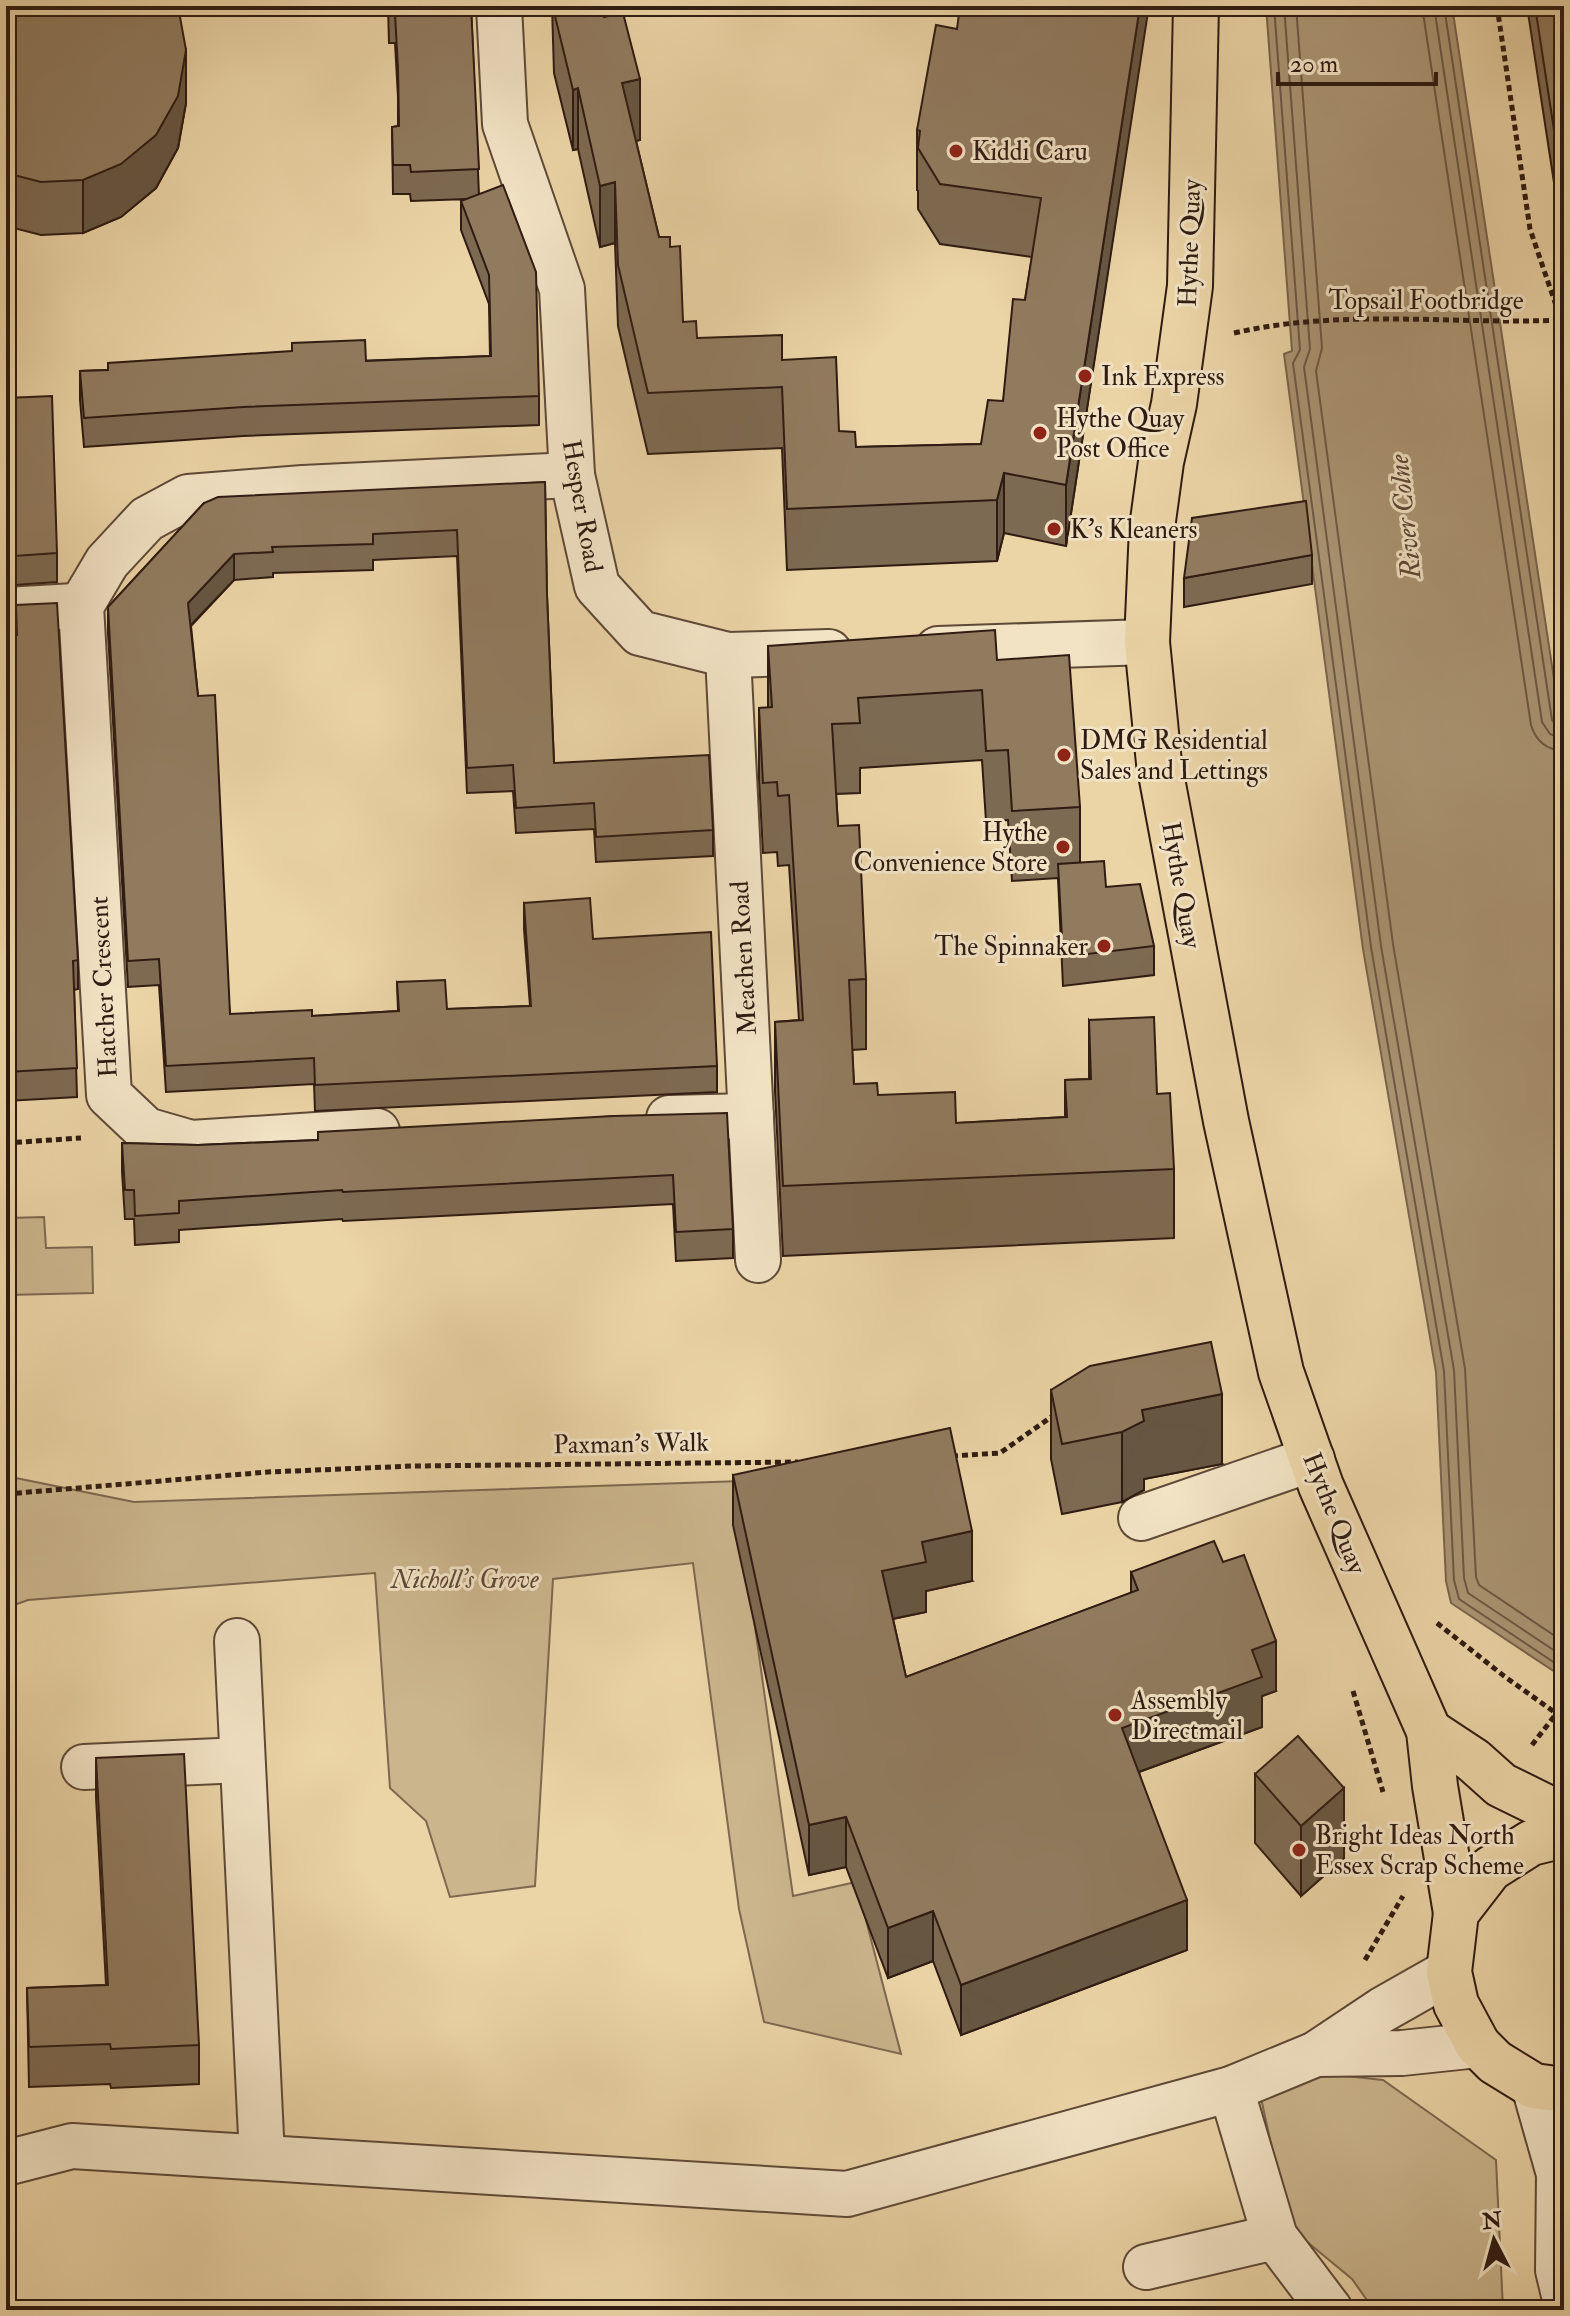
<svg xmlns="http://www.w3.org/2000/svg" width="1570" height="2316" viewBox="0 0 1570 2316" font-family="'IM FELL Double Pica',serif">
	<rect width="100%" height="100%" fill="#ebd4a6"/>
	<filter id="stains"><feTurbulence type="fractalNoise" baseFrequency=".0025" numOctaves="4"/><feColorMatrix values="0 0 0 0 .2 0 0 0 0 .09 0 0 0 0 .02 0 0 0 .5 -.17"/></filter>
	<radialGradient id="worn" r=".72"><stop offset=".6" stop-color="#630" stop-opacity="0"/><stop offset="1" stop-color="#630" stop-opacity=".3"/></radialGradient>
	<g fill="#cbb58d" stroke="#7d6850" stroke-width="2">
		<polygon points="6,1172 8,1218 44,1217 46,1248 92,1247 93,1293 6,1295"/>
		<polygon points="915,1475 739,1514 793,1896 856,1882 901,2054 764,2022 739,1909 693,1563 553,1579 535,1886 450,1897 426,1821 390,1788 375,1573 28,1600 6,1608 6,1476 134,1502"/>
		<polygon points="1318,2073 1383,2080 1496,2160 1503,2310 1374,2310 1352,2279 1289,2227 1261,2098"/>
	</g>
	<polygon fill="#ab9574" stroke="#79644d" stroke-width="2" points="1266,6 1452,6 1564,745 1564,1678 1451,1603 1446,1581 1436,1372 1363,949 1284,354 1292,351"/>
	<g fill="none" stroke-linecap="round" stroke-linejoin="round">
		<g stroke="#6d5843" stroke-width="2">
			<polyline points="1274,6 1300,350 1293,363 1371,947 1444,1371 1454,1580 1459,1599 1564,1669"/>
			<polyline points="1284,6 1310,349 1304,367 1381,946 1454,1370 1464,1578 1468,1593 1564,1657"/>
			<polyline points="1296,6 1322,348 1316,371 1393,944 1465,1369 1476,1577 1479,1585 1564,1642"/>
			<path d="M 1422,6 L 1531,725 C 1536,742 1547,750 1564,751"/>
			<polyline points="1434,6 1542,722 1550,734 1564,739"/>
			<polyline points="1444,6 1552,720 1557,727 1564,729"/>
		</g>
		<g stroke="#5e4937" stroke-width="48">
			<g id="minor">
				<polyline points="499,6 505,124 562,289 572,475 597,586 640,633 728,655 829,652"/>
				<polyline points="6,610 75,606"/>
				<polyline points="938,649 1147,642"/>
				<polyline points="728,655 758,1260"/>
				<polyline points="669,1118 751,1116"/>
				<polyline points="377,1131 191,1143 146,1130 109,1095 81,606 107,562 147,519 188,497 303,488 572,475"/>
				<polyline points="1141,1518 1312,1459"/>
				<polyline points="237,1641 262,2157"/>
				<polyline points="84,1767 242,1760"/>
				<polyline points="1316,2054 1402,2053 1478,2045"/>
				<polyline points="1534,2086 1559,2174 1558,2270 1564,2295"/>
				<polyline points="1231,2089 1275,2237 1330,2310"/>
				<polyline points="6,2163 72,2146 847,2194 1231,2089 1316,2054 1382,2010 1449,1972"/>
				<polyline points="1146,2267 1275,2237"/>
			</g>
		</g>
		<g stroke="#2f1b12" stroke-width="48">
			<g id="major">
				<polyline points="1196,6 1190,286 1174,404 1161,462 1152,528 1147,642 1159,763 1226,1121 1281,1372 1321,1486 1429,1731 1435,1786 1456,1913"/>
				<polyline points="1429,1731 1473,1760 1501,1785 1564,1816"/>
				<polyline points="1564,1835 1531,1843 1490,1869 1456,1913 1449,1972 1456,2004 1478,2045 1495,2062 1534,2086 1564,2090"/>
			</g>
		</g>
		<g stroke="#2f1b12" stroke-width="5" stroke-dasharray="6 4" stroke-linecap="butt">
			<polyline points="1497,6 1530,229 1561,320 1564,444"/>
			<path d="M 1234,333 C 1343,308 1453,325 1563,320"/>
			<polyline points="6,1143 81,1138"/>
			<polyline points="952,1456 1000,1453 1054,1415"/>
			<polyline points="6,1494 268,1472 413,1466 798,1462"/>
			<polyline points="1437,1623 1504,1676 1564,1719"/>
			<polyline points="1353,1691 1383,1792"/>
			<polyline points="1532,1745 1556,1714"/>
			<polyline points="1365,1960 1403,1896"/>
		</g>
		<use href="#minor" stroke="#f2e3c5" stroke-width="44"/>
		<use href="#major" stroke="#ebd4a6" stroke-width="44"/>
	</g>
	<g fill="#7d6a52" stroke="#2f1b12" stroke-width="2">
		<polygon points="6,6 186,103 178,148 156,188 121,217 83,233 41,235 6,226"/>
		<polygon points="388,6 471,6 479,195 539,396 539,425 243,436 84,447 80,400 80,371 490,356 489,304 461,230 461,201 468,199 411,201 410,194 393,194 392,127 398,126 398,97 395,43 389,43"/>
		<polygon points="552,6 603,6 604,17 640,140 636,141 659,237 670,247 683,322 697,338 782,360 839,431 856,447 981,444 1003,401 1025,300 1032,257 940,244 918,209 918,191 917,190 917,130 957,29 1071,10 1148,6 1066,546 1004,533 997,561 787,570 782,448 648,454 618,326 615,243 600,247 578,149 573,150 554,73"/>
		<polygon points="1527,6 1564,6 1564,248"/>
		<polygon points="6,398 57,553 57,582 14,585 13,565 6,566"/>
		<polygon points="545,482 547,595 554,763 713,830 713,856 596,862 594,829 516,833 513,791 467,793 457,556 373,560 373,570 273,573 273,577 234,580 191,626 230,1014 312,1016 398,1011 397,982 447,1009 530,1006 524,929 524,903 593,939 717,1066 717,1092 315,1111 314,1084 166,1092 159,985 128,987 108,633 108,607 204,503"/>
		<polygon points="1312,555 1312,584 1184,607 1184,578"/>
		<polygon points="16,605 78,960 78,989 74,990 77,1097 6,1101 6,940 16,939 13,842 6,843 6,705 8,705 7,635 16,635"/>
		<polygon points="768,646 997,660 1080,807 1080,863 1106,887 1154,946 1154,975 1063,986 1058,878 1012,881 1008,820 986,821 982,760 860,768 860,793 836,794 838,826 866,979 866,1049 852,1050 854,1084 878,1095 956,1123 1065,1117 1065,1080 1089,1079 1089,1020 1157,1094 1174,1169 1174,1238 783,1256 775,1091 775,1022 799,1020 789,865 778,866 777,852 763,853 759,778 759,708 768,708"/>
		<polygon points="614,1116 733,1229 733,1258 676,1261 673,1204 343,1221 342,1219 179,1230 179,1242 135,1245 134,1219 125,1219 122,1172 122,1143 198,1145 318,1140"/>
		<polygon points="1051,1390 1222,1464 1144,1479 1144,1490 1122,1502 1062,1514 1051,1459"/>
		<polygon points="733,1475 972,1581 926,1591 926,1612 893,1619 906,1677 1131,1593 1131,1572 1276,1691 1262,1696 1262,1727 1139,1772 1187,1950 961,2035 933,1961 888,1978 846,1867 809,1875 733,1525"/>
		<polygon points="96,1758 199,2045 199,2084 111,2088 110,2084 29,2087 27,1988 106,1985 96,1798"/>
		<polygon points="1255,1774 1344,1858 1301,1896 1255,1843"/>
	</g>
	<g fill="#665642" stroke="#2f1b12" stroke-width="2">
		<polygon points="1140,6 1148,6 1148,12 1066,546 1066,485"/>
		<polygon points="186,50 186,103 178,148 156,188 121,217 83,233 83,180"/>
		<polygon points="640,79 640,140 622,143 622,83"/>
		<polygon points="578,88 578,149 573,150 573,90"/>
		<polygon points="615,182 615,243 600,247 600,186"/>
		<polygon points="1004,473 1004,533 997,561 997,500"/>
		<polygon points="234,554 234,580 188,628 188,603"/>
		<polygon points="1222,1394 1222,1464 1144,1479 1144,1490 1122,1502 1122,1432 1142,1410"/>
		<polygon points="972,1531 972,1581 926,1591 926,1612 882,1621 882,1571 922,1542"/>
		<polygon points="1276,1641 1276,1691 1262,1696 1262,1727 1122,1778 1122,1728 1252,1650"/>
		<polygon points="1344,1788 1344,1858 1301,1896 1301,1826"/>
		<polygon points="846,1817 846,1867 809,1875 809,1825"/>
		<polygon points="1187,1900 1187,1950 961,2035 961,1985"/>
		<polygon points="933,1911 933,1961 888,1978 888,1928"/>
	</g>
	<g fill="#917b5f" stroke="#2f1b12" stroke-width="2">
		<polygon points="6,6 178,6 186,50 178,96 156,135 121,164 83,180 41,182 6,173"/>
		<polygon points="389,6 471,6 479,169 411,172 410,165 393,165 392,127 399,126 398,68 395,14 389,14"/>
		<polygon points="554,6 603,6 604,17 623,13 640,79 622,83 659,237 670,237 670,247 680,246 683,322 696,321 697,338 782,335 782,360 836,357 839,431 855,432 856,447 981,444 988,400 1003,401 1013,299 1025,300 1041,198 940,184 918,148 920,131 917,130 936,25 957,29 960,6 1046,6 1071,10 1072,6 1140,6 1066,485 1004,473 997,500 787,509 782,387 648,393 618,265 615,182 600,186 578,88 573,90 554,12"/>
		<polygon points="1535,6 1564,6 1564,195"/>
		<polygon points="503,185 536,272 539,396 243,407 84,418 80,371 108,370 108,363 292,351 292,343 365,340 366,361 491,356 489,275 461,201"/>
		<polygon points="52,396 57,553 14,556 13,536 6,537 6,398"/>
		<polygon points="545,482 547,595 554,763 709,755 713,830 596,837 594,803 516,808 513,765 467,768 457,530 373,534 373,544 272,547 273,552 234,554 188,603 198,696 215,695 230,1014 312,1010 312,1016 399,1011 397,982 445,980 447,1009 531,1006 524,903 590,898 593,939 711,932 717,1066 315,1085 314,1058 166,1066 159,959 128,961 108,607 204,503 218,497"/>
		<polygon points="1306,501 1312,555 1184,578 1192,518"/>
		<polygon points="57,603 78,960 73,961 77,1068 6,1072 6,940 16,939 13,813 6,813 6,705 9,705 7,635 17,635 16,605"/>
		<polygon points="995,630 997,660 1069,655 1080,807 1012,811 1008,750 986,751 982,690 858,698 860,723 832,724 838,826 859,825 866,979 849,980 854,1084 877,1083 878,1095 955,1092 956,1123 1067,1117 1065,1080 1091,1079 1089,1020 1154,1017 1157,1094 1170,1093 1174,1169 783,1186 775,1022 803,1020 789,795 778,796 777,782 763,783 759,708 772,707 768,646"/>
		<polygon points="1104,861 1106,887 1140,884 1154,946 1063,957 1058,864"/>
		<polygon points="727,1113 733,1229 676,1232 673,1175 343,1192 342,1190 179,1201 179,1213 135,1216 134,1190 125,1190 122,1143 198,1145 318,1140 318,1132 614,1116"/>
		<polygon points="1211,1342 1222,1394 1142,1410 1144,1421 1122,1432 1062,1444 1051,1390 1090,1366"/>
		<polygon points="950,1428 972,1531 922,1542 926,1562 882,1571 906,1677 1138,1590 1131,1572 1214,1541 1223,1562 1244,1555 1276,1641 1252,1650 1262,1677 1122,1728 1187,1900 961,1985 933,1911 888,1928 846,1817 809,1825 733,1475"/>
		<polygon points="1298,1736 1344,1788 1301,1826 1255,1774"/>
		<polygon points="184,1754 199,2045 111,2049 110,2044 29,2047 27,1988 108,1985 96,1758"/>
	</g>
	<g fill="#8f2418" stroke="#f2e3c5" stroke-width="3">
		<circle cx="956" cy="151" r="8"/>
		<circle cx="1085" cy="376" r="8"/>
		<circle cx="1040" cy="433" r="8"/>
		<circle cx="1054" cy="529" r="8"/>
		<circle cx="1064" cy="755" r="8"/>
		<circle cx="1063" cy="847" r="8"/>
		<circle cx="1104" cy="946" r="8"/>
		<circle cx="1115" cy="1715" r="8"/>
		<circle cx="1299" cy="1850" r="8"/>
	</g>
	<g text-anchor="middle" stroke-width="6" stroke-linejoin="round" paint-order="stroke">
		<g font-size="26" fill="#2f1b12" stroke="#f2e3c5" text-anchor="start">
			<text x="972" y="160">Kiddi Caru</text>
			<text x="1101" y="385">Ink Express</text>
			<text x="1056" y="427">Hythe Quay<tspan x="1056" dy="30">Post Office</tspan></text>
			<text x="1070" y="538">K's Kleaners</text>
			<text x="1080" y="749">DMG Residential<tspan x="1080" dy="30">Sales and Lettings</tspan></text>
			<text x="1047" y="841" text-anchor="end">Hythe<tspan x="1047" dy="30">Convenience Store</tspan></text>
			<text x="1088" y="955" text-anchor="end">The Spinnaker</text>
			<text x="1131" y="1709">Assembly<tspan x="1131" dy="30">Directmail</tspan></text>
			<text x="1315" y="1844">Bright Ideas North<tspan x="1315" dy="30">Essex Scrap Scheme</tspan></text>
		</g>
		<g font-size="26" fill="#2f1b12" stroke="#f2e3c5">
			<text transform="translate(1189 243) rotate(-88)" y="9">Hythe Quay</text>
			<text x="1426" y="309">Topsail Footbridge</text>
			<text transform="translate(583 506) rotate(80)" y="9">Hesper Road</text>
			<text transform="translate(1182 885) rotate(80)" y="9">Hythe Quay</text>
			<text transform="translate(743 958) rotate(-93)" y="9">Meachen Road</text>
			<text transform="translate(103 987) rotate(-93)" y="9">Hatcher Crescent</text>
			<text transform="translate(631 1443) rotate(-1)" y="9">Paxman's Walk</text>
			<text transform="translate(1335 1513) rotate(68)" y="9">Hythe Quay</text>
		</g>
		<g font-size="26" font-style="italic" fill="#5e4937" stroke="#f2e3c5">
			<text x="465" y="1588">Nicholl's Grove</text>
		</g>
		<g font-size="28" font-style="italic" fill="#5a4634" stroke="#f2e3c5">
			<text transform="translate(1404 517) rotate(-96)" y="10">River Colne</text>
		</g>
	</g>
	<rect width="1570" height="2316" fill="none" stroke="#ebd4a6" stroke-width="32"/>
	<rect x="8" y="8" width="1554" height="2300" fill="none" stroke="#2f1b12" stroke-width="4"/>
	<rect x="16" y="16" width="1538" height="2284" fill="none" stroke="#2f1b12" stroke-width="2"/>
	<g transform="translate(1494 2240) rotate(354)" stroke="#f2e3c5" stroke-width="6" paint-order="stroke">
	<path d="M0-6L14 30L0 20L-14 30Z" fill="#2f1b12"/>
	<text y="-12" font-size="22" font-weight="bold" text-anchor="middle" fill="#2f1b12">N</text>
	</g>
	<path d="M1278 72v12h158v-12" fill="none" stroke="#2f1b12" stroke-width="4"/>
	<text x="1290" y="72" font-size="24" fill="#2f1b12" stroke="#f2e3c5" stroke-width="6" paint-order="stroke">20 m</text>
	<rect width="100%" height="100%" filter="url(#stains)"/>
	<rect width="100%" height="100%" fill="url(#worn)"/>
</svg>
